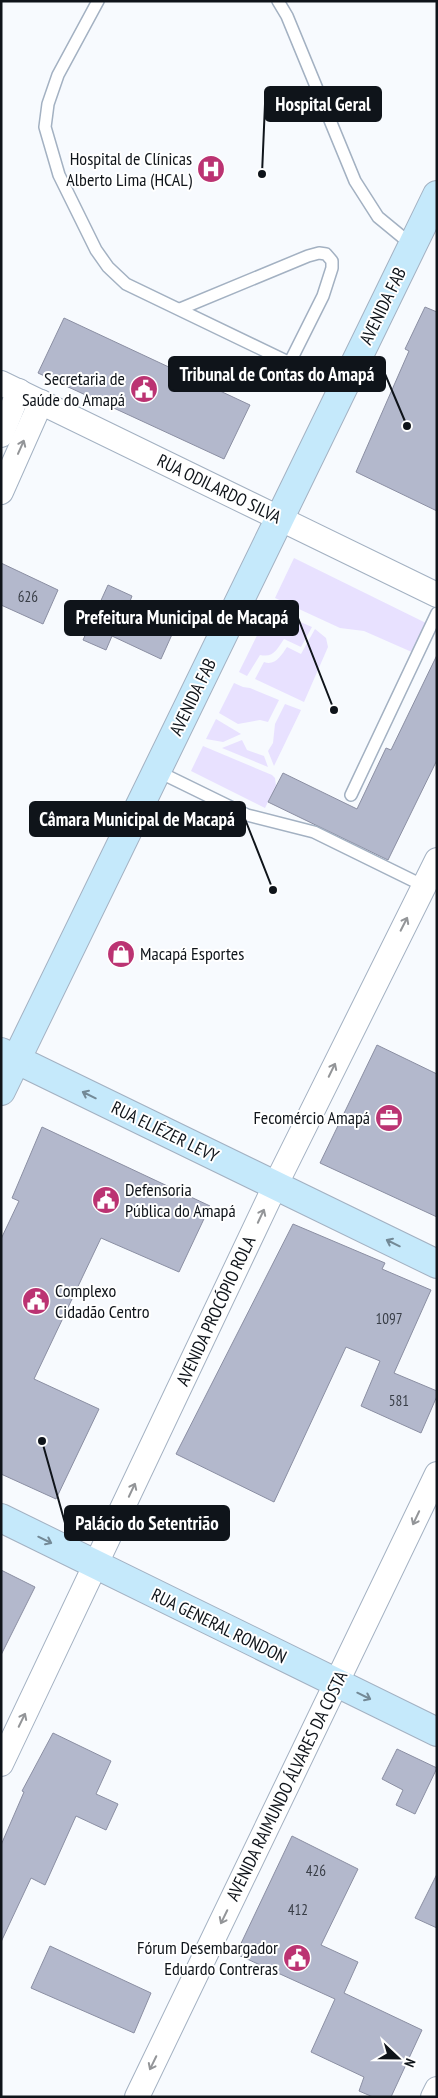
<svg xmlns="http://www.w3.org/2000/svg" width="438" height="2098" viewBox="0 0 438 2098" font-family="'PT Sans Narrow',sans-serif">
	<rect width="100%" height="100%" fill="#f7fafe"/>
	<g fill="#e8e1ff">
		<polygon points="294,558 428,624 414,653 364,631 340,628 275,598"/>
		<path d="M 270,609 L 312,627 L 301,647 L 284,639 C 277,649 274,658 260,655 L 247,676 L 239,672 Z"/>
		<path d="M 315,629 L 326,638 L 328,647 L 304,702 L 255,679 L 264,662 C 275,666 281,656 287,647 L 301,654 Z"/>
		<polygon points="234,683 243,687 250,688 279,700 268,722 260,720 238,724 219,713"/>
		<polygon points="285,704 301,710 274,766 268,751 273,743 275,724"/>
		<polygon points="216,719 241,734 223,742 206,739"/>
		<polygon points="242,740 247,750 264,756 268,767 222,748"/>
		<polygon points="203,746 272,775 275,778 276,786 265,808 191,771"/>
	</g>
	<g fill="#b3b8cc" stroke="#8b8fa3">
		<polygon points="425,307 437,312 437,511 356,472 409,351 405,349"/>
		<polygon points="64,318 250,405 224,459 38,373"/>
		<polygon points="1,563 58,590 43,624 1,605"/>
		<polygon points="108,585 132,596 127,609 174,630 161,659 112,636 106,650 83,640"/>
		<polygon points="437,655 437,760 388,860 268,802 283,773 357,809 386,748 391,750"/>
		<polygon points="377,1045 437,1074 437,1217 320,1163"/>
		<polygon points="42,1127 210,1206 179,1272 101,1238 34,1379 99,1409 56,1499 1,1474 1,1239 19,1201 12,1198"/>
		<polygon points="293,1224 385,1263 382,1269 431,1290 394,1373 437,1391 437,1396 421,1433 361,1406 380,1361 346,1347 274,1502 176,1454"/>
		<polygon points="1,1570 35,1587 1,1655"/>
		<polygon points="53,1733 111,1761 96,1794 118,1804 106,1830 76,1816 45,1885 31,1878 1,1942 1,1845 24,1792 22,1791"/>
		<polygon points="397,1749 437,1768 415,1814 396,1805 403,1790 382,1779"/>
		<polygon points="292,1836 358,1869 321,1945 358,1962 344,1993 422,2030 391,2097 373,2097 359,2091 364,2077 311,2052 335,1999 236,1954"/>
		<polygon points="437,1874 437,1928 415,1918"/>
		<polygon points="50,1946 151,1993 134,2033 31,1988"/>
	</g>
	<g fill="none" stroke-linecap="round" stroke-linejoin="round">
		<g stroke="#a3b1c2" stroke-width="14">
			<g id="lane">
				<polyline points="98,1 58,75 48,104 45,127 59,175 96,250 108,267 126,284 311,373 340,391"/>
				<polyline points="278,1 287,16 355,181 378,217 412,245"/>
				<polyline points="180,309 308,256 319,253 326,254 332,261 332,268 323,296 289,364"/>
				<polyline points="157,771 247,815 314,832 424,886"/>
				<polyline points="351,795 437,613"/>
			</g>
		</g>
		<g stroke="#a3b1c2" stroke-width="26">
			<g id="street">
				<polyline points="1,383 437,595"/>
				<polyline points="1,435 19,391"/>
				<polyline points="1,492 41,402"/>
				<polyline points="1,1764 275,1186 437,860"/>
				<polyline points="137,2097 437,1474"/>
				<polyline points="433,2097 437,2089"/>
			</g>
		</g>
		<g stroke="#a3b1c2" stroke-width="30">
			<g id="secondary">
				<polyline points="1,1052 437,1264"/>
				<polyline points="1,1091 437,195"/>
				<polyline points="1,1518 437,1732"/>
			</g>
		</g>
		<use href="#lane" stroke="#fff" stroke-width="11"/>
		<use href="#street" stroke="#fff" stroke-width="24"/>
		<use href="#secondary" stroke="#c5e9fb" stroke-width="28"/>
	</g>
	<defs><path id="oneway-shaft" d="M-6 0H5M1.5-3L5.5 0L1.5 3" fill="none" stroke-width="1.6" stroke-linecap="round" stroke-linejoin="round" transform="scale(1.25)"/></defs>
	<g stroke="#939598">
		<use href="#oneway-shaft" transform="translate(21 447) rotate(-66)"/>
		<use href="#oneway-shaft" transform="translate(404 924) rotate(-63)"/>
		<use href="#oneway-shaft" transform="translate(332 1070) rotate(-64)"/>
		<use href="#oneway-shaft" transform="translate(261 1216) rotate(-65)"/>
		<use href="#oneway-shaft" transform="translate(132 1490) rotate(-65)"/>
		<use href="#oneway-shaft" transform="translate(416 1518) rotate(115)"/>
		<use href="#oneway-shaft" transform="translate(22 1720) rotate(-64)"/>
		<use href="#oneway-shaft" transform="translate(224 1917) rotate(116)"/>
		<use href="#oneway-shaft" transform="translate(153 2063) rotate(116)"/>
	</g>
	<g stroke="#738996">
		<use href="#oneway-shaft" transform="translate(89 1095) rotate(-154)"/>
		<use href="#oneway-shaft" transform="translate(393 1243) rotate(-154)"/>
		<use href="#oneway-shaft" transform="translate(45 1540) rotate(26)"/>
		<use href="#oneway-shaft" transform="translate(364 1696) rotate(26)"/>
	</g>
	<defs>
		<g id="hospital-disc" transform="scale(1.4375)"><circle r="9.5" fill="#bb3372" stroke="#fff"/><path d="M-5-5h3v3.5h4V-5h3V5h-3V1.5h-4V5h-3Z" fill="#fff"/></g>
		<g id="civic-disc" transform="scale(1.4375)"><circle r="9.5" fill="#bb3372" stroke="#fff"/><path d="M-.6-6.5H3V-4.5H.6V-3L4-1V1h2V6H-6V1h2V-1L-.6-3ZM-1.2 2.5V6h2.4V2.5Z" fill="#fff"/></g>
		<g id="shop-disc" transform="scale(1.4375)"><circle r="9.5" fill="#bb3372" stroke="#fff"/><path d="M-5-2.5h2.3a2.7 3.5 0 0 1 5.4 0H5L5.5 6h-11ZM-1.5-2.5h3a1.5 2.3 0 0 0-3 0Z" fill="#fff"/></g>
		<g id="office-disc" transform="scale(1.4375)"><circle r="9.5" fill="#bb3372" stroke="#fff"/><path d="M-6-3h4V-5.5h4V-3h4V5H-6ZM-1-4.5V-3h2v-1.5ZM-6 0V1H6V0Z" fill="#fff"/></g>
	</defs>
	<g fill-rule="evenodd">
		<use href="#hospital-disc" x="211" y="169"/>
		<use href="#civic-disc" x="144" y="389"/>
		<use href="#shop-disc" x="121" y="954"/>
		<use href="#office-disc" x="389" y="1118"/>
		<use href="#civic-disc" x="106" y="1200"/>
		<use href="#civic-disc" x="36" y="1301"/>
		<use href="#civic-disc" x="297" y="1958"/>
	</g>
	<g text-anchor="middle" stroke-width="4" stroke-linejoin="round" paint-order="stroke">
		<g font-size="15" fill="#383d46">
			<text x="28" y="602">626</text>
			<text x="389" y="1324">1097</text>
			<text x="399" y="1406">581</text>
			<text x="316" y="1876">426</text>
			<text x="298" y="1915">412</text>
		</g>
		<g font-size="18" fill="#0f141a" stroke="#fff" text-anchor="end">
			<text x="192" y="165">Hospital de Clínicas<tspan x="192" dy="21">Alberto Lima (HCAL)</tspan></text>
			<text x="125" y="385">Secretaria de<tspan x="125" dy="21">Saúde do Amapá</tspan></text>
			<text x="140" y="960" text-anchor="start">Macapá Esportes</text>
			<text x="370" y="1124">Fecomércio Amapá</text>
			<text x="125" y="1196" text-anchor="start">Defensoria<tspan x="125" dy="21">Pública do Amapá</tspan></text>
			<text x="55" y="1297" text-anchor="start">Complexo<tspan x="55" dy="21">Cidadão Centro</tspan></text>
			<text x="278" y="1954">Fórum Desembargador<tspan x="278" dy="21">Eduardo Contreras</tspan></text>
		</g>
		<g font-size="18" fill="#0f141a" stroke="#fff">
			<text transform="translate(383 306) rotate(-64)" y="6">AVENIDA FAB</text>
			<text transform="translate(219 489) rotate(26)" y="6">RUA ODILARDO SILVA</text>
			<text transform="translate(193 697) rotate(-64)" y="6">AVENIDA FAB</text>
			<text transform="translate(165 1132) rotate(26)" y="6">RUA ELIÉZER LEVY</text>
			<text transform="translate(216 1311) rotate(-65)" y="6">AVENIDA PROCÓPIO ROLA</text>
			<text transform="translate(219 1626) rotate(26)" y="6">RUA GENERAL RONDON</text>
			<text transform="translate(287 1786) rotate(-64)" y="6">AVENIDA RAIMUNDO ÁLVARES DA COSTA</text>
		</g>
	</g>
	<path fill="none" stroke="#0f141a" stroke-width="2" d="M262 174L265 104M407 426L385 374M334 710L298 618M273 890L245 819M42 1441L65 1523"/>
	<g fill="#0f141a" stroke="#fff" stroke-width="2">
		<circle cx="262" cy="174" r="5"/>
		<circle cx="407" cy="426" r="5"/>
		<circle cx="334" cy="710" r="5"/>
		<circle cx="273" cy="890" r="5"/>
		<circle cx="42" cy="1441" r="5"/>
	</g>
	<g fill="#0f141a" stroke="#0f141a" stroke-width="2">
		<rect x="265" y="87" width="116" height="34" rx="5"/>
		<rect x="169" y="357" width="216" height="34" rx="5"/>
		<rect x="65" y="601" width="233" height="34" rx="5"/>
		<rect x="30" y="802" width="215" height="34" rx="5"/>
		<rect x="65" y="1506" width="164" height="34" rx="5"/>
	</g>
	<g font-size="19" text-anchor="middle" font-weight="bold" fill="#fff">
		<text x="323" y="111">Hospital Geral</text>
		<text x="277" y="381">Tribunal de Contas do Amapá</text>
		<text x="182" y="624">Prefeitura Municipal de Macapá</text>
		<text x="137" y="826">Câmara Municipal de Macapá</text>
		<text x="147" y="1530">Palácio do Setentrião</text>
	</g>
	<rect width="438" height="2098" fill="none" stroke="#0f141a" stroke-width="5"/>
	<g transform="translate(398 2058) rotate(112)" stroke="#ffffff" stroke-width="4" paint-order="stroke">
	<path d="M0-4L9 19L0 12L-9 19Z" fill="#0f141a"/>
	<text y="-8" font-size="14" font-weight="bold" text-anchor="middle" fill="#0f141a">N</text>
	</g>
</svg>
